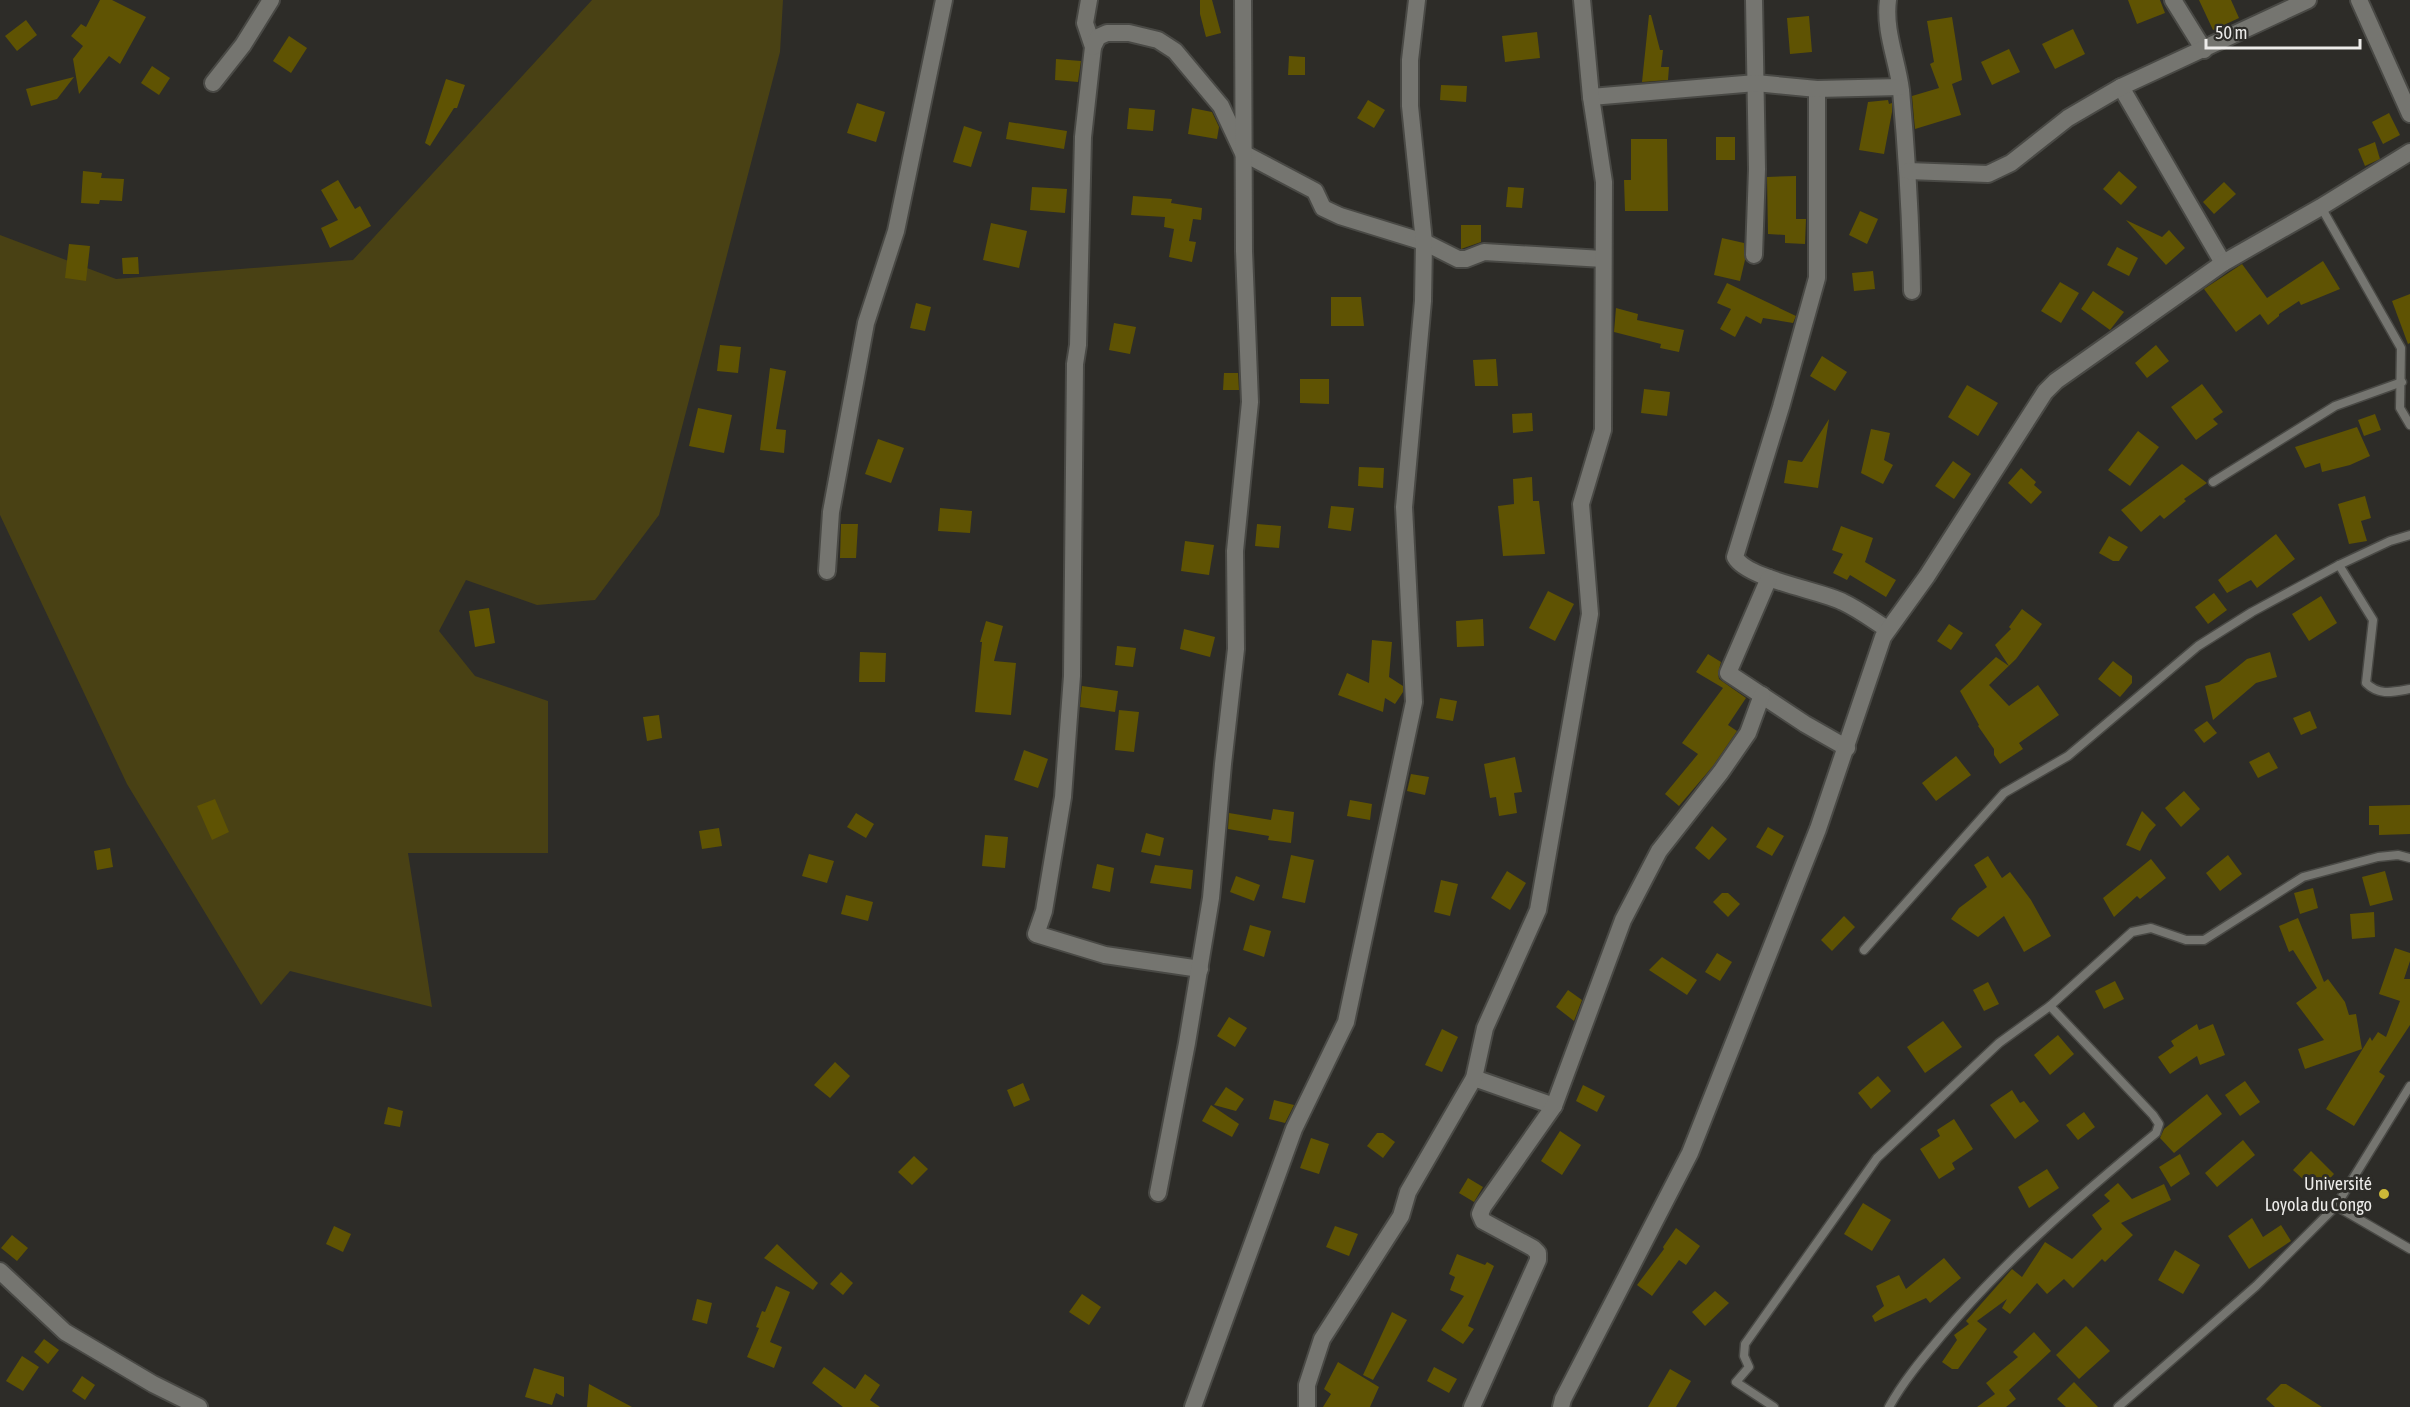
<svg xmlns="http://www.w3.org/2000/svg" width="2410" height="1407" viewBox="0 0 2410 1407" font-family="'Asap Condensed',sans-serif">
	<rect width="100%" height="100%" fill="#2d2c28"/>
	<polygon fill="#494114" points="592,0 783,0 780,52 659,515 595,600 537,605 466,580 439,631 475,676 548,701 548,853 408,853 432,1007 290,971 261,1005 127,784 0,515 0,235 116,279 353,260"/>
	<g fill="#5f5303">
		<polygon points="100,0 112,0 146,17 120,64 109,56 79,94 73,59 83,46 71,36 81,24 86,27"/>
		<polygon points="1200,0 1212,0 1221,33 1206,37 1200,14"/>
		<polygon points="2128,0 2160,0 2165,13 2137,24"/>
		<polygon points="2199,0 2231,0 2239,18 2213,30"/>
		<polygon points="1649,15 1651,15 1660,50 1663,50 1661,67 1669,67 1668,80 1642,82"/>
		<polygon points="1809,16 1812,52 1790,54 1787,18"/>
		<polygon points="1952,17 1962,80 1952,84 1961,115 1915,129 1912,96 1939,88 1930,64 1934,62 1927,21"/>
		<polygon points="26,20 37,35 17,51 5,36"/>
		<polygon points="2073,29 2085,54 2055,69 2042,44"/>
		<polygon points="1537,32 1540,58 1505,62 1502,36"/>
		<polygon points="289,36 307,48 291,73 273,61"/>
		<polygon points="2009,49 2020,72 1992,85 1981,62"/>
		<polygon points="1289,56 1305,57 1305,75 1288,75"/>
		<polygon points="1056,59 1081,61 1078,82 1055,80"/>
		<polygon points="152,66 170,78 159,95 141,83"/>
		<polygon points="74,77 57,99 31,106 26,89"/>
		<polygon points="446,79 465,85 457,108 454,108 430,146 425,143"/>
		<polygon points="1441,85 1467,86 1466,102 1440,100"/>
		<polygon points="1368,100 1385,110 1374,128 1357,118"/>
		<polygon points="1888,100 1889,104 1892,103 1892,112 1884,154 1859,150 1868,102"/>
		<polygon points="857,103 885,112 876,142 847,133"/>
		<polygon points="1129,108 1155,110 1153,131 1127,129"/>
		<polygon points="1192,108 1212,112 1219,127 1217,139 1188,134"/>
		<polygon points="2389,113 2400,135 2383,144 2372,122"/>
		<polygon points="1009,122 1067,131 1064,149 1006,139"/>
		<polygon points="964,126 982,132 971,167 953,162"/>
		<rect x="1716" y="137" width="19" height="23"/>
		<polygon points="1631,139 1667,139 1668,211 1625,211 1624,180 1631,180"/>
		<polygon points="2375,142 2380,159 2365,166 2358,149"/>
		<polygon points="83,171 102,173 101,178 124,179 122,201 100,200 99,204 81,203"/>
		<polygon points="2119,171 2137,187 2121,205 2103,189"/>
		<polygon points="1796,176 1796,219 1806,219 1805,244 1785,243 1785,235 1768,234 1767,177"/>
		<polygon points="338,180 355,209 360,206 371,226 330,248 321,228 338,220 321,190"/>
		<polygon points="2224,182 2236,194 2214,214 2203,202"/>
		<polygon points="1032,187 1067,189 1065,213 1030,210"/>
		<polygon points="1508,187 1524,188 1522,208 1506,207"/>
		<polygon points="1133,196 1172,199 1171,203 1202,208 1201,220 1193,219 1189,241 1196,242 1192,262 1169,257 1174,229 1164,227 1165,217 1131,215"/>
		<polygon points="1860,211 1878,219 1867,244 1849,235"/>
		<polygon points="2126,220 2162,237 2169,230 2185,248 2166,265"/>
		<polygon points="991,223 1027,231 1019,268 983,260"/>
		<polygon points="1461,225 1481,225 1481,242 1461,249"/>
		<polygon points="1722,238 1744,243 1745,260 1740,281 1714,275"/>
		<polygon points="69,244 90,246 86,281 65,278"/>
		<polygon points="2117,247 2138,258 2129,276 2107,265"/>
		<polygon points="138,257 139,274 123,274 122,258"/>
		<polygon points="2323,261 2340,289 2301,305 2299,301 2279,314 2279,316 2268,325 2260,314 2236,332 2204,289 2242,264 2267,298"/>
		<polygon points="1873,271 1875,289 1854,291 1852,273"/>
		<polygon points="2060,282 2079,293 2061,323 2041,311"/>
		<polygon points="1727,283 1796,316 1793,323 1763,318 1761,324 1746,316 1735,337 1720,329 1731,309 1717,303"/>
		<polygon points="2093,291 2124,312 2110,330 2081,309"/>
		<polygon points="2410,294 2410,343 2408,344 2392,301"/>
		<polygon points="1331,297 1361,297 1364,326 1331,326"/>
		<polygon points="916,303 931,307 925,331 910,328"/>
		<polygon points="1616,308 1638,314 1637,320 1684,330 1679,352 1660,348 1661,344 1614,332"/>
		<polygon points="1114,323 1136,327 1130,354 1109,350"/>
		<polygon points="720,345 741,347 738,373 717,371"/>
		<polygon points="2156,345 2169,361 2147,378 2135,363"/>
		<polygon points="1822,356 1847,372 1835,391 1810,376"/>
		<polygon points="1496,359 1498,386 1475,386 1473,360"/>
		<polygon points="770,368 786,371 776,429 786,430 784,453 760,450"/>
		<polygon points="1224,373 1238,373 1239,390 1223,390"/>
		<polygon points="1300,379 1329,379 1329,404 1300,403"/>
		<polygon points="2202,384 2223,412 2213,419 2218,424 2196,440 2171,407"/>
		<polygon points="1967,385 1998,403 1978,436 1948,417"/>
		<polygon points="1644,389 1670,392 1667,416 1641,413"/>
		<polygon points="698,408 732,415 724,453 689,446"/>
		<polygon points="1532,413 1533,431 1513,433 1512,414"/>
		<polygon points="2375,414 2381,430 2364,436 2358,420"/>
		<polygon points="1829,419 1818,488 1784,483 1788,460 1802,462"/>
		<polygon points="2357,427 2370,456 2350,465 2322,472 2320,463 2305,468 2295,447"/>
		<polygon points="1871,429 1890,433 1884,460 1893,465 1883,484 1861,473"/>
		<polygon points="2138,431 2159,447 2130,486 2108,470"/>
		<polygon points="878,439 904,448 891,483 865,474"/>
		<polygon points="1953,461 1971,474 1954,499 1935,486"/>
		<polygon points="2182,464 2207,483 2184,499 2186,501 2164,519 2160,515 2141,532 2121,510"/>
		<polygon points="1359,467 1384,468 1383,488 1358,486"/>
		<polygon points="2021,468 2036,482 2034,485 2042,492 2031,504 2008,483"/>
		<polygon points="1532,477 1533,501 1539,501 1545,554 1503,556 1498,506 1514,504 1513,479"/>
		<polygon points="2365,496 2371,518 2361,521 2367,541 2349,544 2338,504"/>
		<polygon points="1331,506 1354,508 1351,531 1328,528"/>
		<polygon points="940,508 972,511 970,533 938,531"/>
		<polygon points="841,524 858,524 856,558 840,558"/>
		<polygon points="1257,524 1281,526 1279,548 1255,546"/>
		<polygon points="1841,526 1873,538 1865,562 1896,580 1886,597 1850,575 1847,580 1833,573 1843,554 1832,550"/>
		<polygon points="2276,534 2295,559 2257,588 2251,580 2227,593 2218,580"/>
		<polygon points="2109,536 2128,547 2119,561 2113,561 2099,553"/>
		<polygon points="1185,541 1214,545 1209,575 1181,571"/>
		<polygon points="1548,591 1574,604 1555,641 1529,628"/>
		<polygon points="2214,593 2227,610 2208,624 2195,607"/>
		<polygon points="2321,596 2337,623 2309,641 2292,614"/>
		<polygon points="489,608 495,643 475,647 469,611"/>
		<polygon points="2022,609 2042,624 2016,659 1989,685 2009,706 2038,685 2059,715 2019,743 2023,749 2000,764 1994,755 1994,749 1978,726 1979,725 1960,691 1996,657 2009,666 1995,645 2011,629 2009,627"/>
		<polygon points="1483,619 1484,646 1457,647 1456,621"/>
		<polygon points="986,621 1003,626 994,661 1016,663 1011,715 975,712 982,642 980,642"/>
		<polygon points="1949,624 1963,633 1951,650 1937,641"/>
		<polygon points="1184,629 1215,637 1210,657 1180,649"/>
		<polygon points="1372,640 1392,642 1389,677 1403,686 1403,692 1395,704 1385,698 1383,712 1338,695 1347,673 1369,683"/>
		<polygon points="1117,646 1136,648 1133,667 1115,665"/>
		<polygon points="860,652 886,653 885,682 859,682"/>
		<polygon points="2270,652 2277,677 2256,683 2213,720 2205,686 2219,682 2247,659"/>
		<polygon points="1708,654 1721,662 1718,673 1719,679 1746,698 1728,725 1737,731 1713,766 1679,806 1665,794 1698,754 1682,743 1723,688 1696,672"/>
		<polygon points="2113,661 2132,676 2132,683 2120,697 2098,679"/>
		<polygon points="1082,686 1118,691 1115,712 1080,707"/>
		<polygon points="1440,698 1457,701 1453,721 1436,718"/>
		<polygon points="1119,710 1139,712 1134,752 1115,750"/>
		<polygon points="2310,711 2317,728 2301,735 2293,718"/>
		<polygon points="659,715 662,738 647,741 643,717"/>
		<polygon points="2207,721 2217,733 2204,743 2194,730"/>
		<polygon points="1024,750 1048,759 1038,788 1014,780"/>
		<polygon points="2269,752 2278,768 2258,778 2249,762"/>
		<polygon points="1956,756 1971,775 1936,801 1922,783"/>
		<polygon points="1515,757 1522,792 1514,793 1517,813 1499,816 1496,797 1490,798 1484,764"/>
		<polygon points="1411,774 1429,777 1425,795 1407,791"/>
		<polygon points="2184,791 2200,809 2181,827 2165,808"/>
		<polygon points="215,799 229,832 212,840 197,806"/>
		<polygon points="1350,800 1372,804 1370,820 1347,816"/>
		<polygon points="2410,805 2410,834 2379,835 2379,825 2369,825 2369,806"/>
		<polygon points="1273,809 1294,812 1291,843 1268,840 1269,836 1228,829 1229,813 1271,820"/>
		<polygon points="2142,811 2156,825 2149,833 2140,851 2126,845"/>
		<polygon points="856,813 874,824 866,838 847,827"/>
		<polygon points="1712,826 1727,839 1709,860 1695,848"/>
		<polygon points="1768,827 1784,836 1772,856 1756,847"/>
		<polygon points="719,828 722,846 702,849 699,831"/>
		<polygon points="1146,833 1164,838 1160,856 1141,852"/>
		<polygon points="985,835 1008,837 1005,868 982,866"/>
		<polygon points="110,848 113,867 97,870 94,851"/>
		<polygon points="809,854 834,861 827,883 802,876"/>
		<polygon points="1291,855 1314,860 1305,903 1282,898"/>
		<polygon points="2228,855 2242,874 2220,891 2206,873"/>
		<polygon points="1988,856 2002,878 2010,872 2031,900 2051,936 2024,952 2004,916 1978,937 1951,919 1959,908 1987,887 1974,865"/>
		<polygon points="2151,859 2166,878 2140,899 2137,896 2114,917 2103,898"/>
		<polygon points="1097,864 1114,868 1110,892 1092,888"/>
		<polygon points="1155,865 1193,870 1191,889 1150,883"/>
		<polygon points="1507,871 1526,883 1510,910 1491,898"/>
		<polygon points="2385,871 2393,900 2370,906 2362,877"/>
		<polygon points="1236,876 1260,885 1254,901 1230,892"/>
		<polygon points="1441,880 1458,884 1450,916 1434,912"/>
		<polygon points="2313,888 2318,908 2300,914 2294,893"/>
		<polygon points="1722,893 1728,893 1740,904 1728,917 1713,902"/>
		<polygon points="846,895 873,902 868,921 841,914"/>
		<polygon points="2374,912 2375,937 2352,939 2350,914"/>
		<polygon points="1844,916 1855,927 1832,951 1821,940"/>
		<polygon points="2298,918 2324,982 2328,979 2345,1002 2349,1015 2356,1014 2362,1049 2305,1069 2298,1049 2324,1040 2296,1003 2317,988 2293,950 2289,952 2279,926"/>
		<polygon points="1250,925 1271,931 1264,957 1243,950"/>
		<polygon points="2395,948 2410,953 2410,961 2404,979 2410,979 2410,1025 2379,1072 2385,1076 2354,1126 2326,1109 2370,1037 2372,1041 2378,1032 2386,1037 2400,1001 2379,994"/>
		<polygon points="1717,953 1732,962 1720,981 1705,972"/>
		<polygon points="1662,957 1697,980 1687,995 1649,970"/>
		<polygon points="2115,981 2124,999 2104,1009 2095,991"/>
		<polygon points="1988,982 1999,1004 1984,1011 1973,990"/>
		<polygon points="1568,990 1582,1000 1574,1021 1556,1007"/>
		<polygon points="1229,1017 1247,1028 1235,1047 1217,1036"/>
		<polygon points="1943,1021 1962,1047 1925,1073 1907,1047"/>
		<polygon points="2197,1024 2199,1030 2213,1024 2225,1055 2200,1065 2197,1056 2170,1074 2158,1057 2174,1046 2171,1041"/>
		<polygon points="1442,1029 1458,1037 1442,1072 1425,1065"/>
		<polygon points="2058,1035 2074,1054 2050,1075 2034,1055"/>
		<polygon points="835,1062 850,1076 830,1098 814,1085"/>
		<polygon points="1878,1076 1891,1091 1871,1109 1858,1093"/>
		<polygon points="2245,1081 2260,1102 2240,1116 2225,1095"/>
		<polygon points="1023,1083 1030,1100 1014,1107 1007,1090"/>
		<polygon points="1583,1085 1605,1096 1597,1112 1576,1101"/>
		<polygon points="1226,1087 1244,1099 1236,1111 1214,1105"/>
		<polygon points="2012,1090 2020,1103 2024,1101 2039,1121 2015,1139 1990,1105"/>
		<polygon points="2207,1094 2222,1114 2174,1153 2160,1138 2164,1129"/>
		<polygon points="1274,1100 1294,1105 1285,1123 1269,1119"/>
		<polygon points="1211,1105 1239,1124 1232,1137 1202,1121"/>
		<polygon points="388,1107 403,1111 400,1127 384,1124"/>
		<polygon points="2084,1112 2095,1127 2078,1140 2066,1125"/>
		<polygon points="1954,1119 1973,1149 1952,1163 1955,1169 1939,1179 1920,1149 1940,1136 1937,1130"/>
		<polygon points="1560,1131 1581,1145 1562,1175 1541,1161"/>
		<polygon points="1377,1133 1383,1133 1395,1142 1383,1158 1367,1146"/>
		<polygon points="1311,1138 1329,1144 1319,1174 1300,1168"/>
		<polygon points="2243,1140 2255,1155 2217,1187 2205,1173"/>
		<polygon points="2311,1151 2334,1174 2317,1192 2293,1170"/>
		<polygon points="2180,1154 2190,1174 2171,1187 2159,1167"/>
		<polygon points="914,1156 928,1169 912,1185 898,1172"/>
		<polygon points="2047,1169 2059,1188 2029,1208 2018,1187"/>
		<polygon points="1468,1178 1483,1187 1474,1202 1459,1193"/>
		<polygon points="2118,1183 2132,1199 2164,1184 2171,1200 2121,1223 2133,1235 2105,1262 2102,1259 2073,1288 2064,1279 2047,1294 2037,1283 2010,1314 2002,1308 2007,1299 1977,1321 1987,1329 1958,1369 1952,1369 1942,1362 1957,1340 1954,1335 1969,1324 1966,1321 2012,1269 2022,1277 2045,1242 2072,1259 2102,1229 2092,1215 2110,1201 2104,1195"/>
		<polygon points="1863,1203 1891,1220 1872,1251 1844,1234"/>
		<polygon points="2252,1218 2263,1237 2281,1225 2291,1241 2249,1269 2228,1236"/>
		<polygon points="334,1226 351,1234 343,1252 326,1244"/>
		<polygon points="1335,1226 1358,1234 1349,1256 1326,1247"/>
		<polygon points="1676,1228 1700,1246 1686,1265 1679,1260 1652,1296 1637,1285 1664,1249 1663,1247"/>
		<polygon points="12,1235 28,1248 17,1261 1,1248"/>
		<polygon points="777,1244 818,1283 813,1290 764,1258"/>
		<polygon points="2175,1250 2200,1265 2183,1294 2158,1280"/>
		<polygon points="1457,1254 1485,1265 1487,1262 1494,1266 1468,1326 1474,1329 1463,1344 1441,1330 1464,1296 1450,1290 1455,1277 1449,1274"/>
		<polygon points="1944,1258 1961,1278 1930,1303 1926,1298 1875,1322 1872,1316 1884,1306 1876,1286 1899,1275 1906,1289"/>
		<polygon points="841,1272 853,1283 843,1295 830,1284"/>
		<polygon points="776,1286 790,1292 770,1342 782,1347 774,1368 747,1357 759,1328 756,1327 762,1311 765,1312"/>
		<polygon points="1715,1291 1729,1303 1705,1326 1692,1312"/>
		<polygon points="1082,1294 1101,1307 1089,1325 1069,1312"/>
		<polygon points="697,1299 712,1303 707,1324 692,1320"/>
		<polygon points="1392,1312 1407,1320 1373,1380 1363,1375"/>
		<polygon points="2086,1326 2110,1351 2079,1379 2056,1355"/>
		<polygon points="2034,1332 2051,1351 2009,1390 2016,1399 2006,1407 1977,1407 1995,1394 1986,1383 2018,1357 2013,1352"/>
		<polygon points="44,1339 59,1350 48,1364 34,1352"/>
		<polygon points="22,1356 39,1367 23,1391 6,1381"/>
		<polygon points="1338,1362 1379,1387 1370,1407 1323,1407 1331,1394 1324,1389"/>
		<polygon points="824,1367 855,1389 865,1374 880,1385 870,1400 880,1407 843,1407 812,1383"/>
		<polygon points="1434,1367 1457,1379 1449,1393 1427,1381"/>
		<polygon points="534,1368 564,1377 564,1397 556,1393 552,1405 525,1397"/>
		<polygon points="1670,1369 1691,1381 1676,1407 1648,1407"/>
		<polygon points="82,1376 95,1385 85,1400 72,1391"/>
		<polygon points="2074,1382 2098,1407 2066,1407 2057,1399"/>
		<polygon points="589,1384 632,1407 587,1407"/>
		<polygon points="2281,1384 2286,1384 2322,1407 2275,1407 2266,1399"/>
	</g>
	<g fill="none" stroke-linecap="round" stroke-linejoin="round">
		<g stroke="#494945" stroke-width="11">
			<g id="service">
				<polyline points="2321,207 2401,348 2400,408 2410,425"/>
				<polyline points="2213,482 2335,406 2402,382"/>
				<path d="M 2339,565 L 2373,620 L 2366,683 C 2379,696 2393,692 2410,689"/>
				<polyline points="1864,950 2004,793 2068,756 2198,646 2252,612 2339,565 2390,541 2410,535"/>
				<polyline points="2336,1206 2410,1249"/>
				<polyline points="1774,1407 1736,1382 1749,1367 1744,1356 1745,1344 1877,1158 1999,1043 2050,1006 2132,932 2151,928 2186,940 2204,940 2303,877 2378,857 2398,855 2410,858"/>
				<path d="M 1889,1407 C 1904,1380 1923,1358 1943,1334 C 2006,1259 2081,1195 2156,1133 L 2159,1124 L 2153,1115 L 2050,1006"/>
				<polyline points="2118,1407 2256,1286 2336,1206 2410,1086"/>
			</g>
		</g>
		<g stroke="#494945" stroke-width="20">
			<g id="minor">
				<polyline points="1089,0 1085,23 1093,47 1083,137 1078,345 1075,364 1072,676 1063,797 1044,911 1036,934 1105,955 1200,969"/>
				<polyline points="1754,0 1757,169 1754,255"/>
				<path d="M 1888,0 C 1884,31 1897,59 1901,90 C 1907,157 1911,224 1912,291"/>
				<polyline points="2173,0 2204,50"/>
				<polyline points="2359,0 2410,114"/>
				<polyline points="1093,47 1098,37 1107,33 1129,33 1158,40 1175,51 1221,106 1243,153 1315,191 1323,208 1340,216 1424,242 1458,259 1466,259 1484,252 1603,259"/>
				<polyline points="213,83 243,45 271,0"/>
				<polyline points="2121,87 2223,263"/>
				<path d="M 1817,89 L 1817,278 L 1781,407 L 1735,557 C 1747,579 1819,590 1843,602 C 1858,609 1873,620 1887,629"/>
				<polyline points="1591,97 1756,83 1817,89 1900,87"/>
				<polyline points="1908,171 1988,174 2011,163 2068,118 2121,87 2308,0"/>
				<polyline points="827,571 831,512 866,323 896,231 944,0"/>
				<polyline points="1769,578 1728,673 1805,724 1847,748"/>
				<polyline points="1474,1078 1554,1106"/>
				<polyline points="1158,1193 1187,1043 1211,898 1223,764 1236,649 1235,551 1250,402 1244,251 1243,0"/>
				<polyline points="0,1271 65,1332 153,1384 199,1407"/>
				<polyline points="1193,1407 1294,1129 1346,1022 1414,702 1404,507 1423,301 1424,242 1410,106 1410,60 1417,0"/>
				<polyline points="1307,1407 1307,1385 1322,1339 1401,1216 1408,1192 1474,1078 1485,1028 1538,910 1590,614 1581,504 1603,430 1604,182 1591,97 1582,0"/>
				<polyline points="1472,1407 1538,1260 1538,1253 1533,1248 1483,1221 1480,1214 1483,1207 1554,1106 1623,920 1659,851 1721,772 1748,733 1762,695"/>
				<polyline points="1561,1407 1563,1399 1690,1153 1818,829 1883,637 1927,576 2045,392 2056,381 2223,263 2321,207 2410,152"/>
			</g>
		</g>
		<use href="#service" stroke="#757570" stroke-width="8"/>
		<use href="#minor" stroke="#757570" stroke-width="16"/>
	</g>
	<circle fill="#cdb938" stroke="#2d2c28" stroke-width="2" cx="2384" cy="1194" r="6"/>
	<g text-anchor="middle" stroke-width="6" stroke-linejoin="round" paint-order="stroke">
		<g font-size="18" fill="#edecea" stroke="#2d2c28" text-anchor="end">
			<text x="2372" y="1190">Université<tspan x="2372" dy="21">Loyola du Congo</tspan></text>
		</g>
	</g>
	<path d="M2206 39v9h154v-9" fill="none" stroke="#edecea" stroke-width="3"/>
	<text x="2215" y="39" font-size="18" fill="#edecea" stroke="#2d2c28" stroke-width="4.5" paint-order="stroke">50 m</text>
</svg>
